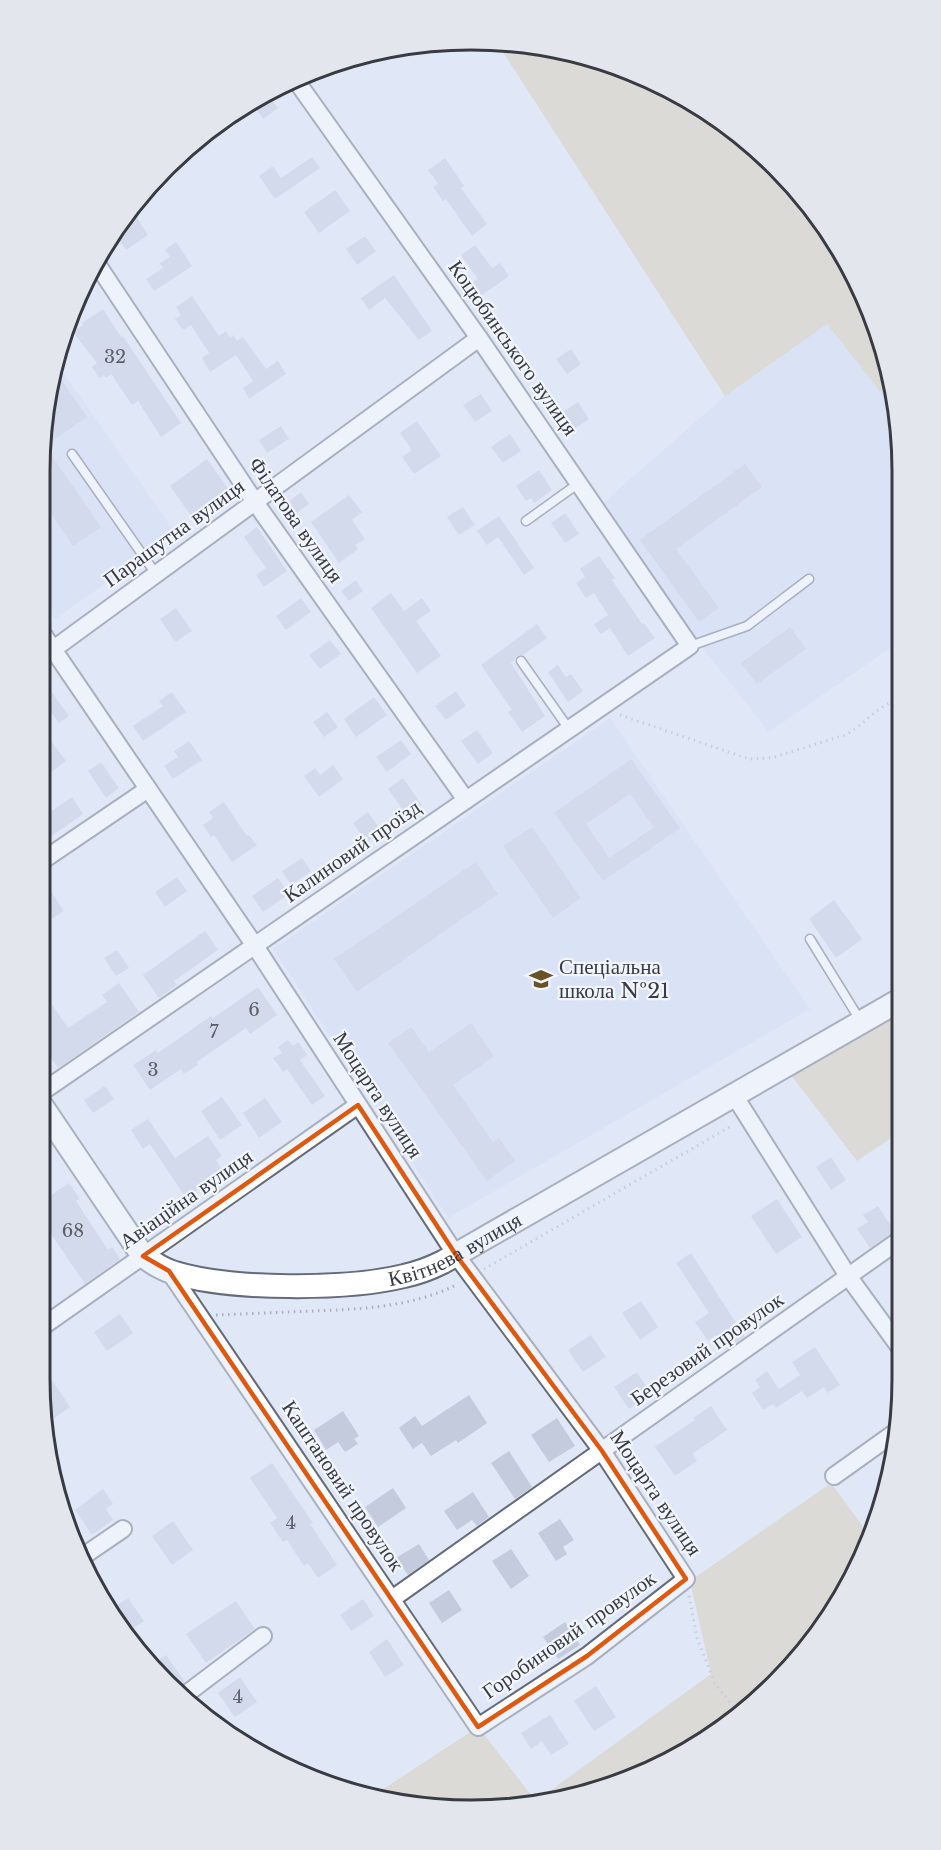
<svg xmlns="http://www.w3.org/2000/svg" width="941" height="1850" viewBox="0 0 941 1850" font-family="'Libre Baskerville',serif">
	<rect width="100%" height="100%" fill="#e0e8f8"/>
	<g fill="#d2dcf2">
		<polygon points="827,323 898,414 899,642 769,732 705,651 604,502 725,396"/>
		<polygon points="63,372 176,534 55,619 40,596 40,443 50,381"/>
		<polygon points="610,718 810,1009 448,1218 273,949"/>
	</g>
	<g fill="#d5c9ad">
		<polygon points="495,40 582,54 661,83 733,128 813,208 869,305 898,414 827,324 725,396"/>
		<polygon points="900,999 900,1132 857,1161 784,1066"/>
		<polygon points="831,1483 870,1536 858,1570 776,1684 662,1766 526,1807 386,1803 371,1797 478,1727 536,1801 711,1674 690,1581"/>
	</g>
	<g fill="#c4cbdc" fill-rule="evenodd">
		<polygon points="267,93 278,108 263,119 252,103"/>
		<polygon points="312,157 320,168 275,199 259,176 273,166 281,178"/>
		<polygon points="445,158 464,186 461,188 487,224 472,236 446,199 443,201 433,187 438,184 428,170"/>
		<polygon points="335,190 350,211 319,233 304,212"/>
		<polygon points="135,215 148,235 126,250 116,236 128,228 124,222"/>
		<polygon points="365,236 376,251 357,265 346,249"/>
		<polygon points="176,242 192,266 154,291 146,279 163,268 160,263 170,257 165,250"/>
		<polygon points="475,245 492,268 500,263 509,276 475,300 466,287 478,279 461,255"/>
		<polygon points="394,275 432,331 419,340 385,298 369,310 361,298"/>
		<polygon points="192,296 219,336 226,331 230,338 234,335 237,341 243,337 266,369 278,361 286,374 249,399 243,388 253,381 236,355 210,372 202,358 209,353 191,325 183,330 175,319 181,315 176,307"/>
		<polygon points="103,309 121,337 123,336 181,423 161,437 138,401 132,405 111,374 106,378 104,375 99,378 92,367 97,363 73,332 83,325 82,323"/>
		<polygon points="571,349 581,364 567,374 556,359"/>
		<polygon points="61,379 87,417 45,446 101,527 73,546 40,498 40,443 49,388"/>
		<polygon points="481,394 492,411 475,422 463,405"/>
		<polygon points="578,402 589,419 570,432 558,415"/>
		<polygon points="417,421 441,456 414,474 402,457 412,450 400,433"/>
		<polygon points="281,426 289,439 267,453 259,440"/>
		<polygon points="510,434 521,451 503,463 491,447"/>
		<polygon points="207,459 229,490 192,517 170,486"/>
		<polygon points="745,464 762,487 676,549 719,608 699,622 640,540"/>
		<polygon points="539,470 552,490 534,503 531,498 526,501 516,486"/>
		<polygon points="301,492 309,504 292,516 284,505"/>
		<polygon points="349,495 362,512 352,520 365,539 355,545 358,549 339,563 311,522"/>
		<polygon points="463,507 475,525 459,535 447,517"/>
		<polygon points="565,513 579,534 565,543 551,523"/>
		<polygon points="499,516 534,568 524,575 498,537 487,545 477,531"/>
		<polygon points="257,527 287,571 264,587 256,575 266,568 244,537"/>
		<polygon points="599,556 615,578 612,580 642,624 644,623 655,638 628,656 610,628 601,634 594,624 608,615 594,593 586,598 576,583 585,577 580,569"/>
		<polygon points="356,580 363,591 349,601 341,591"/>
		<polygon points="391,593 404,611 422,598 431,611 416,621 441,656 417,673 371,608"/>
		<polygon points="301,598 311,612 286,630 276,616"/>
		<polygon points="176,608 192,631 175,642 160,619"/>
		<polygon points="537,624 547,638 523,655 518,656 511,663 545,716 522,732 508,712 512,710 481,665"/>
		<polygon points="790,627 806,649 757,684 741,663"/>
		<polygon points="330,640 341,654 320,669 309,655"/>
		<polygon points="558,665 566,677 571,674 583,691 568,702 548,672"/>
		<polygon points="51,691 69,716 59,723 41,699"/>
		<polygon points="456,691 466,706 446,720 435,706"/>
		<polygon points="172,692 186,712 143,741 133,726 163,706 159,701"/>
		<polygon points="374,697 387,715 356,737 344,719"/>
		<polygon points="327,712 338,727 324,737 313,722"/>
		<polygon points="477,730 493,753 478,764 461,741"/>
		<polygon points="48,737 66,761 46,776 40,766 40,743"/>
		<polygon points="401,740 411,754 387,772 376,757"/>
		<polygon points="189,741 202,760 173,779 164,766 178,757 174,751"/>
		<path d="M 631,759 L 680,828 L 603,881 L 554,813 ZM 630,794 L 654,827 L 609,858 L 586,824 Z"/>
		<polygon points="101,762 119,788 106,798 88,771"/>
		<polygon points="333,765 343,779 319,797 304,776 315,768 320,775"/>
		<polygon points="403,778 422,805 407,816 388,789"/>
		<polygon points="72,797 83,814 40,844 40,819"/>
		<polygon points="224,802 247,836 249,835 257,845 232,862 214,835 211,837 203,825 213,818 209,812"/>
		<polygon points="368,812 382,832 367,842 353,823"/>
		<polygon points="532,827 581,898 553,918 503,846"/>
		<polygon points="302,858 311,871 291,885 282,871"/>
		<polygon points="476,862 498,894 357,992 334,959"/>
		<polygon points="177,877 187,891 165,907 155,892"/>
		<polygon points="278,878 289,894 263,912 252,896"/>
		<polygon points="50,890 64,911 47,922 39,910 39,898"/>
		<polygon points="834,900 862,939 836,958 809,919"/>
		<polygon points="205,931 218,950 174,981 177,985 159,998 143,975"/>
		<polygon points="117,950 129,968 116,976 104,958"/>
		<polygon points="119,983 139,1012 58,1068 39,1040 39,986 68,1028 107,1002 102,995"/>
		<polygon points="258,987 277,1015 250,1034 246,1028 197,1062 198,1065 184,1074 181,1069 150,1090 133,1065 156,1050 158,1053 211,1016 213,1018"/>
		<polygon points="471,1023 494,1056 453,1085 493,1142 499,1138 515,1161 487,1181 388,1043 411,1027 429,1052"/>
		<polygon points="288,1040 293,1046 298,1042 307,1055 300,1060 325,1096 312,1105 287,1069 283,1072 273,1058 282,1053 278,1047"/>
		<polygon points="105,1086 114,1099 93,1113 84,1100"/>
		<polygon points="222,1097 242,1125 220,1140 201,1111"/>
		<polygon points="265,1098 282,1122 259,1138 243,1113"/>
		<polygon points="148,1119 175,1158 208,1136 222,1156 216,1160 224,1173 186,1198 150,1144 143,1149 131,1130"/>
		<polygon points="831,1157 846,1180 831,1190 816,1167"/>
		<polygon points="69,1183 80,1199 76,1201 108,1250 112,1247 120,1259 85,1284 39,1216 39,1203"/>
		<polygon points="777,1199 802,1237 776,1254 751,1216"/>
		<polygon points="878,1206 894,1231 870,1248 857,1229 868,1222 863,1215"/>
		<polygon points="691,1253 745,1337 726,1350 716,1335 708,1341 695,1322 709,1313 676,1263"/>
		<polygon points="641,1301 658,1327 640,1340 622,1313"/>
		<polygon points="120,1314 133,1333 107,1351 94,1332"/>
		<polygon points="591,1335 606,1357 583,1372 568,1350"/>
		<polygon points="815,1347 840,1385 827,1393 824,1387 807,1398 802,1391 776,1408 773,1404 763,1410 752,1393 760,1387 755,1380 767,1371 779,1389 800,1375 792,1362"/>
		<polygon points="637,1372 651,1394 629,1409 614,1387"/>
		<polygon points="52,1380 70,1407 46,1424 40,1388"/>
		<polygon points="469,1395 487,1423 458,1443 456,1440 431,1456 422,1443 413,1449 399,1428 415,1416 422,1426"/>
		<polygon points="711,1406 727,1430 692,1454 697,1461 675,1476 655,1447 695,1420 693,1418"/>
		<polygon points="343,1411 359,1436 354,1439 358,1444 345,1452 338,1442 326,1450 314,1430"/>
		<polygon points="557,1418 575,1446 549,1462 531,1435"/>
		<polygon points="509,1451 532,1487 515,1499 491,1463"/>
		<polygon points="272,1463 313,1523 310,1524 337,1565 318,1578 308,1563 304,1566 287,1540 283,1542 270,1523 277,1518 250,1478"/>
		<polygon points="393,1488 406,1508 378,1527 365,1507"/>
		<polygon points="103,1489 113,1504 106,1509 113,1520 92,1535 75,1510"/>
		<polygon points="473,1492 489,1517 477,1526 472,1520 457,1530 444,1511"/>
		<polygon points="560,1519 574,1540 563,1547 567,1554 556,1561 538,1533"/>
		<polygon points="173,1521 193,1550 172,1565 152,1536"/>
		<polygon points="419,1544 429,1560 408,1575 396,1558"/>
		<polygon points="511,1549 529,1576 511,1589 492,1561"/>
		<polygon points="449,1590 462,1610 442,1623 429,1603"/>
		<polygon points="128,1598 144,1621 124,1635 111,1609"/>
		<polygon points="363,1599 374,1616 351,1631 340,1615"/>
		<polygon points="236,1601 255,1629 206,1663 186,1634"/>
		<polygon points="565,1622 580,1645 558,1659 543,1637"/>
		<polygon points="387,1639 404,1665 385,1677 369,1652"/>
		<polygon points="166,1655 185,1682 174,1691 150,1666"/>
		<polygon points="240,1677 257,1702 235,1717 218,1693"/>
		<polygon points="596,1686 616,1717 594,1731 574,1701"/>
		<polygon points="550,1715 569,1744 551,1755 542,1741 531,1749 521,1733"/>
	</g>
	<g fill="none" stroke-linecap="round" stroke-linejoin="round">
		<g stroke="#656b79" stroke-width="11">
			<g id="lane">
				<polyline points="72,454 156,574"/>
				<polyline points="526,521 579,483"/>
				<polyline points="690,646 747,626 809,579"/>
				<polyline points="521,661 569,729"/>
				<polyline points="810,939 860,1020"/>
			</g>
		</g>
		<g stroke="#656b79" stroke-width="20">
			<g id="street">
				<polyline points="95,261 255,502 466,800"/>
				<polyline points="40,630 255,946 456,1255 602,1451 686,1579 587,1656 478,1727 169,1271"/>
				<polyline points="40,659 479,338"/>
				<polyline points="39,863 148,789"/>
				<polyline points="39,1094 690,646 479,338 295,79"/>
				<polyline points="734,1095 848,1276 901,1349"/>
				<polyline points="39,1329 358,1105"/>
				<polyline points="834,1476 897,1431"/>
				<polyline points="82,1557 123,1529"/>
				<polyline points="392,1599 901,1239"/>
				<polyline points="181,1698 263,1636"/>
			</g>
		</g>
		<g stroke="#656b79" stroke-width="26">
			<g id="secondary">
				<path id="s1" d="M 39,1102 L 143,1256 C 153,1263 163,1270 175,1273 C 231,1290 347,1290 404,1276 C 418,1273 431,1268 443,1262 L 900,1000"/>
			</g>
		</g>
		<g stroke="#a9b0bd" stroke-width="3" stroke-dasharray="1.5 4.5" stroke-linecap="butt">
			<path d="M 620,715 L 749,759 L 771,758 L 845,735 C 864,725 878,705 899,699"/>
			<polyline points="484,1269 733,1125"/>
			<path d="M 216,1315 C 249,1314 281,1312 314,1311 C 363,1309 413,1307 458,1284"/>
			<polyline points="689,1596 697,1638 715,1684 738,1712"/>
		</g>
		<use href="#lane" stroke="#fff" stroke-width="8"/>
		<use href="#street" stroke="#fff" stroke-width="16"/>
		<use href="#secondary" stroke="#fff" stroke-width="22"/>
	</g>
	<path d="M0 0H941V1850H0ZM 358,1105 L 456,1255 L 602,1451 L 686,1579 L 587,1656 L 478,1727 L 169,1271 L 143,1256 Z" fill="#e0e8f8" fill-opacity=".55" fill-rule="evenodd"/>
	<path fill="none" stroke="#df580f" stroke-width="4.5" stroke-linejoin="round" d="M 358,1105 L 456,1255 L 602,1451 L 686,1579 L 587,1656 L 478,1727 L 169,1271 L 143,1256 Z"/>
	<defs>
		<g id="school-bare" transform="scale(1.8)"><path d="M0-5L7-2L0 1L-7-2ZM-4 1L0 2.5L4 1V4Q0 6-4 4Z" fill="#675422" stroke="#f2f5fc" stroke-width="2.5" paint-order="stroke"/></g>
	</defs>
	<g fill-rule="evenodd">
		<use href="#school-bare" x="541" y="979"/>
	</g>
	<g text-anchor="middle" stroke-width="4.5" stroke-linejoin="round" paint-order="stroke">
		<g font-size="18" fill="#5b5f68">
			<text x="115" y="363">32</text>
			<text x="254" y="1016">6</text>
			<text x="214" y="1038">7</text>
			<text x="153" y="1076">3</text>
			<text x="73" y="1237">68</text>
			<text x="291" y="1529">4</text>
			<text x="238" y="1703">4</text>
		</g>
		<g font-size="21" fill="#383b42" stroke="#f2f5fc">
			<text transform="translate(513 348) rotate(55)" y="7">Коцюбинського вулиця</text>
			<text transform="translate(296 520) rotate(55)" y="7">Філатова вулиця</text>
			<text transform="translate(174 533) rotate(-36)" y="7">Парашутна вулиця</text>
			<text transform="translate(352 851) rotate(-35)" y="7">Калиновий проїзд</text>
			<text transform="translate(378 1095) rotate(57)" y="7">Моцарта вулиця</text>
			<text transform="translate(186 1199) rotate(-35)" y="7">Авіаційна вулиця</text>
			<text dy="7" stroke="none"><textPath href="#s1" startOffset="510">Квітнева вулиця</textPath></text>
			<text transform="translate(707 1349) rotate(-35)" y="7">Березовий провулок</text>
			<text transform="translate(343 1486) rotate(56)" y="7">Каштановий провулок</text>
			<text transform="translate(656 1493) rotate(56)" y="7">Моцарта вулиця</text>
			<text transform="translate(569 1635) rotate(-35)" y="7">Горобиновий провулок</text>
		</g>
		<g font-size="21" fill="#383b42" stroke="#f2f5fc" text-anchor="start">
			<text x="559" y="974">Спеціальна<tspan x="559" dy="24">школа №21</tspan></text>
		</g>
	</g>
	<path d="M0 0H941V1850H0ZM471 50H471A421 421 0 0 1 892 471V1379A421 421 0 0 1 471 1800H471A421 421 0 0 1 50 1379V471A421 421 0 0 1 471 50Z" fill="#e3e6ed" fill-rule="evenodd"/>
	<path fill="none" stroke="#383b42" stroke-width="3" d="M471 50H471A421 421 0 0 1 892 471V1379A421 421 0 0 1 471 1800H471A421 421 0 0 1 50 1379V471A421 421 0 0 1 471 50Z"/>
</svg>
